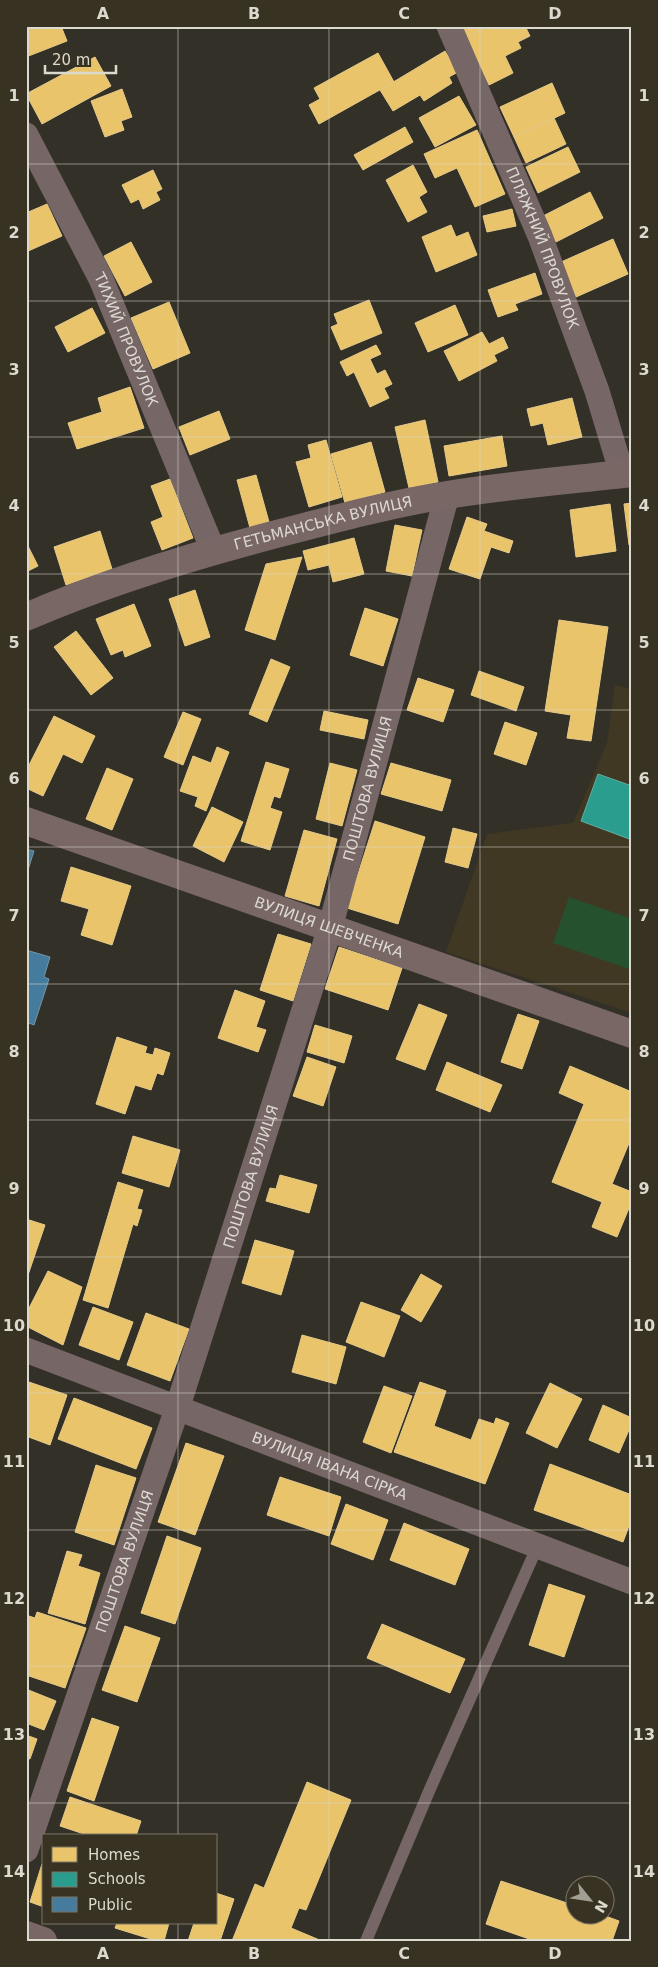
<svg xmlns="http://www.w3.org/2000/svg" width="658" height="1967" viewBox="0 0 658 1967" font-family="'DejaVu Sans',sans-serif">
	<rect width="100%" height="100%" fill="#333027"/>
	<polygon fill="#403823" points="615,685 632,689 632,1013 446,952 487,834 573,823 607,743"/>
	<polygon fill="#26512e" points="569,897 632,919 632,970 553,943"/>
	<g fill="#e9c46a" stroke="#e5ca88">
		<polygon points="26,26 61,26 67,41 26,57"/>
		<polygon points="461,26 489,26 466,37"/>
		<polygon points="489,26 525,26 530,36 518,42 521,48 505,56 513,73 489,85 466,37"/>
		<polygon points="445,51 458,72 449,77 452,83 424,101 420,95 393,111 380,90"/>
		<polygon points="378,53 394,82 319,124 309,105 320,99 314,88"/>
		<polygon points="95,57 111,86 42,124 26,94"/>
		<polygon points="552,83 565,113 514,137 500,107"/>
		<polygon points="122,89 132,117 121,121 124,130 105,137 91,101"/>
		<polygon points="459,96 476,125 435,147 419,118"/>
		<polygon points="554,118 566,144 526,163 514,137"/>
		<polygon points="405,127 413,142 363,170 354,155"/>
		<polygon points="477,130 505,194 475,207 457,168 435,178 424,154"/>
		<polygon points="568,147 580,172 538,193 526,167"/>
		<polygon points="413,165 427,192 419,197 427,212 408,222 386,180"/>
		<polygon points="153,170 162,189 156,192 160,200 143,209 139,199 131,203 122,185"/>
		<polygon points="590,192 603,218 556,242 543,216"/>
		<polygon points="47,204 62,236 26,252 26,213"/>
		<polygon points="512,209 516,226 487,232 483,216"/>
		<polygon points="451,225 456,237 468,232 477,255 436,272 422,237"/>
		<polygon points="613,239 628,274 576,297 561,262"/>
		<polygon points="131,242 152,282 125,296 104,256"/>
		<polygon points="535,273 542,294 515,304 518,310 498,317 488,290"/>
		<polygon points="369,300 382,333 341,350 331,327 338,324 334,314"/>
		<polygon points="169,302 190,353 153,369 131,318"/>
		<polygon points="455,305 468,335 428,352 415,323"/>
		<polygon points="92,308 105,333 68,352 55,327"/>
		<polygon points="482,332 489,344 503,337 508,348 494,355 497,361 459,381 444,351"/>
		<polygon points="376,345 381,354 370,359 377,374 385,370 392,384 384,388 389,398 370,407 354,372 347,376 340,362"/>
		<polygon points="130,387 144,428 77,449 68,423 102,412 98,398"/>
		<polygon points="572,398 582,437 548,445 543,423 531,426 527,409"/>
		<polygon points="219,411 230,439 190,455 179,427"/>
		<polygon points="425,420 438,482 409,488 395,427"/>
		<polygon points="502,436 507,466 449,476 444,446"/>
		<polygon points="326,440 342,497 309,507 296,462 311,458 308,445"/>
		<polygon points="371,442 385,492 345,503 331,454"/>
		<polygon points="256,475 269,522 250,528 237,480"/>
		<polygon points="170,479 193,538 162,550 151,522 163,517 151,486"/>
		<polygon points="632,503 632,545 629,545 624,504"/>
		<polygon points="610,504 616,551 576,557 570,510"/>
		<polygon points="467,517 487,524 484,531 513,541 509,553 491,547 480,579 449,569"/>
		<polygon points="395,525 422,530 412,576 386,571"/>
		<polygon points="100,531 112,569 66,585 54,547"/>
		<polygon points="354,538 364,574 333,582 329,565 308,570 303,551"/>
		<polygon points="26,542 38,566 26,572"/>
		<polygon points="302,557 275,640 245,630 266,564"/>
		<polygon points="195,590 210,637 185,646 169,599"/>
		<polygon points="134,604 151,646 125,657 123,650 111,655 96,619"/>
		<polygon points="365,608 398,619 383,666 350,655"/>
		<polygon points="559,620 608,627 591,741 567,738 571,715 545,711"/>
		<polygon points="76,631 113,678 91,695 54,647"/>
		<polygon points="271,659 290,667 267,722 249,714"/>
		<polygon points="479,671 524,687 516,711 471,695"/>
		<polygon points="418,678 454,690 443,722 407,710"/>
		<polygon points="324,711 368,720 364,739 320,730"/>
		<polygon points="183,712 201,719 183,765 164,757"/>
		<polygon points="54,716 95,736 82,763 63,754 43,796 26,788 26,771"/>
		<polygon points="505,722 537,733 526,765 494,754"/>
		<polygon points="217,747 229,752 206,811 195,806 198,797 180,791 193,756 211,763"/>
		<polygon points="266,762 289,769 280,798 274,796 270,808 282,812 270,850 241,841"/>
		<polygon points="330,763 357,770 342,826 316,819"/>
		<polygon points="391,763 451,780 442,811 381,794"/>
		<polygon points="107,768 133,779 112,830 86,819"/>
		<polygon points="212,807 243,822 224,862 193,846"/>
		<polygon points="375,821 425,837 398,924 347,908"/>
		<polygon points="453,828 477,834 468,868 445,862"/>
		<polygon points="304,830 337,839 319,906 285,896"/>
		<polygon points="71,867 131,886 112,945 81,935 89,909 61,901"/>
		<polygon points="278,934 311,944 293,1001 260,990"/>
		<polygon points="339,947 402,968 388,1010 325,989"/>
		<polygon points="235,990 265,1001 256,1027 266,1030 258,1052 218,1038"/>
		<polygon points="419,1004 447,1015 425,1070 396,1059"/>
		<polygon points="518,1014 539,1021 522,1069 501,1062"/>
		<polygon points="315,1025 352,1036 344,1063 307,1052"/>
		<polygon points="117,1037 147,1047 145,1053 153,1055 155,1048 170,1053 163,1075 157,1073 151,1090 135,1085 125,1114 96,1104"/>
		<polygon points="307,1057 336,1067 323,1106 293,1096"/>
		<polygon points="447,1062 502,1085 490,1112 436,1090"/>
		<polygon points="570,1066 632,1092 632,1136 612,1184 632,1192 632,1201 617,1237 592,1227 602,1202 552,1182 584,1104 559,1093"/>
		<polygon points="133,1136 180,1150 169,1187 122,1173"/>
		<polygon points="280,1175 317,1185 309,1213 266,1201 270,1188 276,1189"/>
		<polygon points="118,1182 143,1190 137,1209 142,1210 137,1226 133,1224 108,1308 83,1300"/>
		<polygon points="26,1219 45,1225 26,1281"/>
		<polygon points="255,1240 294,1251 281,1295 242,1283"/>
		<polygon points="48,1271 82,1287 63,1345 26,1326 26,1314"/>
		<polygon points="421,1274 442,1286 421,1322 401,1310"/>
		<polygon points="361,1302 400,1316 384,1357 346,1342"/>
		<polygon points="93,1307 133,1322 119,1360 79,1345"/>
		<polygon points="146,1313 189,1329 170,1381 127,1365"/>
		<polygon points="302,1335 346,1347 336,1384 292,1372"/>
		<polygon points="26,1381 67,1395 50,1445 26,1436"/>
		<polygon points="420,1382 446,1391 434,1426 471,1440 479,1419 494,1424 496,1418 509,1423 485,1484 394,1452"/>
		<polygon points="550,1383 582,1399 557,1448 526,1433"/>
		<polygon points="384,1386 412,1396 391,1453 363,1442"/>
		<polygon points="74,1398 152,1428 136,1469 58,1439"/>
		<polygon points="603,1405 632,1418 632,1423 619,1453 589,1440"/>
		<polygon points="186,1443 224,1456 195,1535 158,1522"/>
		<polygon points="550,1464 632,1495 632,1518 623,1542 534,1510"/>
		<polygon points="96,1465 136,1478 114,1545 75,1532"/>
		<polygon points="280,1477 341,1497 329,1536 267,1515"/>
		<polygon points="346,1504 388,1520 373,1560 331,1544"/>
		<polygon points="404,1523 469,1549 455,1585 390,1560"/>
		<polygon points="167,1536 201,1548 175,1624 141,1613"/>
		<polygon points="67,1551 82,1555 78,1566 100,1573 85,1624 48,1613"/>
		<polygon points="549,1584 585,1596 564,1657 529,1645"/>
		<polygon points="37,1612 86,1628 65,1688 26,1675 26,1615 35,1618"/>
		<polygon points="382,1624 465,1659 450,1693 367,1658"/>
		<polygon points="125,1626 160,1638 137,1702 102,1690"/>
		<polygon points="26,1689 56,1701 44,1730 26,1723"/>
		<polygon points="92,1718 119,1727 94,1801 67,1791"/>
		<polygon points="26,1735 37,1739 30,1759 26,1758"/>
		<polygon points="307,1782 351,1800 306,1910 299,1908 291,1928 322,1941 232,1941 255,1884 264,1888"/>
		<polygon points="70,1797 141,1821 136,1836 90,1836 60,1826"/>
		<polygon points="42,1864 44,1864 44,1907 30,1902"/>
		<polygon points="501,1881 576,1906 576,1914 600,1914 619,1921 612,1941 535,1941 486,1924"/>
		<polygon points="216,1893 234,1899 220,1941 188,1941 194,1923 216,1923"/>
		<polygon points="117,1923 169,1923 164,1941 157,1941 115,1928"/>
	</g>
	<polygon fill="#2a9d8f" stroke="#5fafa2" points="598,774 632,786 632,840 581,821"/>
	<g fill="#457b9d" stroke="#7297ac">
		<polygon points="26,849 34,851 26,876"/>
		<polygon points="26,950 50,957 44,977 49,979 34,1025 29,1023 27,1032"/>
	</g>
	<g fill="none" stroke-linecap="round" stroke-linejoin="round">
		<polyline stroke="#766665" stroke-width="12" points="366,1941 430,1789 538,1545"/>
		<g stroke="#766665" stroke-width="25">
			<path id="s1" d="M 449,26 L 540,236 L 597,391 L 622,474"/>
			<path id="s2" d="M 26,135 L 101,279 L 213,550"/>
			<path id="s3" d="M 26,1350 L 632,1582"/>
			<path id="s4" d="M 26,1850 L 178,1406 L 330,928 L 447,495"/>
		</g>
		<g stroke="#796766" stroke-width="28">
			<path id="s5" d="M 26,617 C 113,579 205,552 296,529 C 346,516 396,503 447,495 C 509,485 570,480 632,473"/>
			<path id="s6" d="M 26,821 L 632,1034"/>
			<polyline points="26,1935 43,1941"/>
		</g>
	</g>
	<path fill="none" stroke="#dcd9ce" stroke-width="1" stroke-opacity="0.55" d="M 178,26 L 178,1836M 329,26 L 329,1941M 480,26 L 480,1941M 26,164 L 632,164M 26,301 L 632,301M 26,437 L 632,437M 26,574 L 632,574M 26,710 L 632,710M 26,847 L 632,847M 26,984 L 632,984M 26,1120 L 632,1120M 26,1257 L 632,1257M 26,1393 L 632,1393M 26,1530 L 632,1530M 26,1666 L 632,1666M 26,1803 L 632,1803M 178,1923 L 178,1941"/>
	<g text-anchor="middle" stroke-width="5" stroke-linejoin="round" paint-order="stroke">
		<g font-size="15" fill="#dcd9ce" stroke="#383222">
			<text dy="5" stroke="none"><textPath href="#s1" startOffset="241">ПЛЯЖНИЙ ПРОВУЛОК</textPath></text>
			<text dy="5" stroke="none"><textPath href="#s2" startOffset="228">ТИХИЙ ПРОВУЛОК</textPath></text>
			<text dy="5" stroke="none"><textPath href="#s5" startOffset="312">ГЕТЬМАНСЬКА ВУЛИЦЯ</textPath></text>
			<text dy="5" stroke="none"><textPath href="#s4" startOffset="1115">ПОШТОВА ВУЛИЦЯ</textPath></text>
			<text dy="5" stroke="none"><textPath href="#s6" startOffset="321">ВУЛИЦЯ ШЕВЧЕНКА</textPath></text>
			<text dy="5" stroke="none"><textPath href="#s4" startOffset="710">ПОШТОВА ВУЛИЦЯ</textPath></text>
			<text dy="5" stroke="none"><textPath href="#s3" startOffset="325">ВУЛИЦЯ ІВАНА СІРКА</textPath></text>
			<text dy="5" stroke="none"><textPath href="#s4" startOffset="305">ПОШТОВА ВУЛИЦЯ</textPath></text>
		</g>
	</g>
	<rect width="658" height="1967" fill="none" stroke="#383222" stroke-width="55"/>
	<rect x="42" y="1834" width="175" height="90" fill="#383222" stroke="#7a7567"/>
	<rect x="52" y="1847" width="25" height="15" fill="#e9c46a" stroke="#7a7567"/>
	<text x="88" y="1860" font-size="15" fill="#dcd9ce">Homes</text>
	<rect x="52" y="1872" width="25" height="15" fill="#2a9d8f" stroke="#7a7567"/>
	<text x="88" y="1884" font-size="15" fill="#dcd9ce">Schools</text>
	<rect x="52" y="1897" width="25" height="15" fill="#457b9d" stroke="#7a7567"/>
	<text x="88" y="1910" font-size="15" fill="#dcd9ce">Public</text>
	<g transform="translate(590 1900) rotate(120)"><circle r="24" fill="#383222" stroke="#7a7567"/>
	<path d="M0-4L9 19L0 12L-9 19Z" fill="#a19e94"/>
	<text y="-8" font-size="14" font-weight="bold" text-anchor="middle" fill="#dcd9ce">N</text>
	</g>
	<path d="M45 65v8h71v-8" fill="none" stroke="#dcd9ce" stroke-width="2.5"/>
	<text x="52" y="65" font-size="15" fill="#dcd9ce" stroke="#383222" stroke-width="4" paint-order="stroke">20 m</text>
	<rect x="28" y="28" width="602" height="1912" fill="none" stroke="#dcd9ce" stroke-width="2"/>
	<g font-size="16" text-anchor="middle" font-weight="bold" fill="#dcd9ce">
		<text x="103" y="19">A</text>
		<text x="254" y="19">B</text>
		<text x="404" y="19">C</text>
		<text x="555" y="19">D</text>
		<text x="14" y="101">1</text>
		<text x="644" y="101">1</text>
		<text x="14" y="238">2</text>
		<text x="644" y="238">2</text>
		<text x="14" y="375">3</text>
		<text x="644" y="375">3</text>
		<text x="14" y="511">4</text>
		<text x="644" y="511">4</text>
		<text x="14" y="648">5</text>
		<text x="644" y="648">5</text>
		<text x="14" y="784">6</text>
		<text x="644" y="784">6</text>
		<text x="14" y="921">7</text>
		<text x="644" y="921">7</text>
		<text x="14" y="1057">8</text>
		<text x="644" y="1057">8</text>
		<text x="14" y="1194">9</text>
		<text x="644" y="1194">9</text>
		<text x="14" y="1331">10</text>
		<text x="644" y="1331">10</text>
		<text x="14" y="1467">11</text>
		<text x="644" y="1467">11</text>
		<text x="14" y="1604">12</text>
		<text x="644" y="1604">12</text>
		<text x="14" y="1740">13</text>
		<text x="644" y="1740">13</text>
		<text x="14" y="1877">14</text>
		<text x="644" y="1877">14</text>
		<text x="103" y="1959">A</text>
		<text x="254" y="1959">B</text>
		<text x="404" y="1959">C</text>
		<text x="555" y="1959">D</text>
	</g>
</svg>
